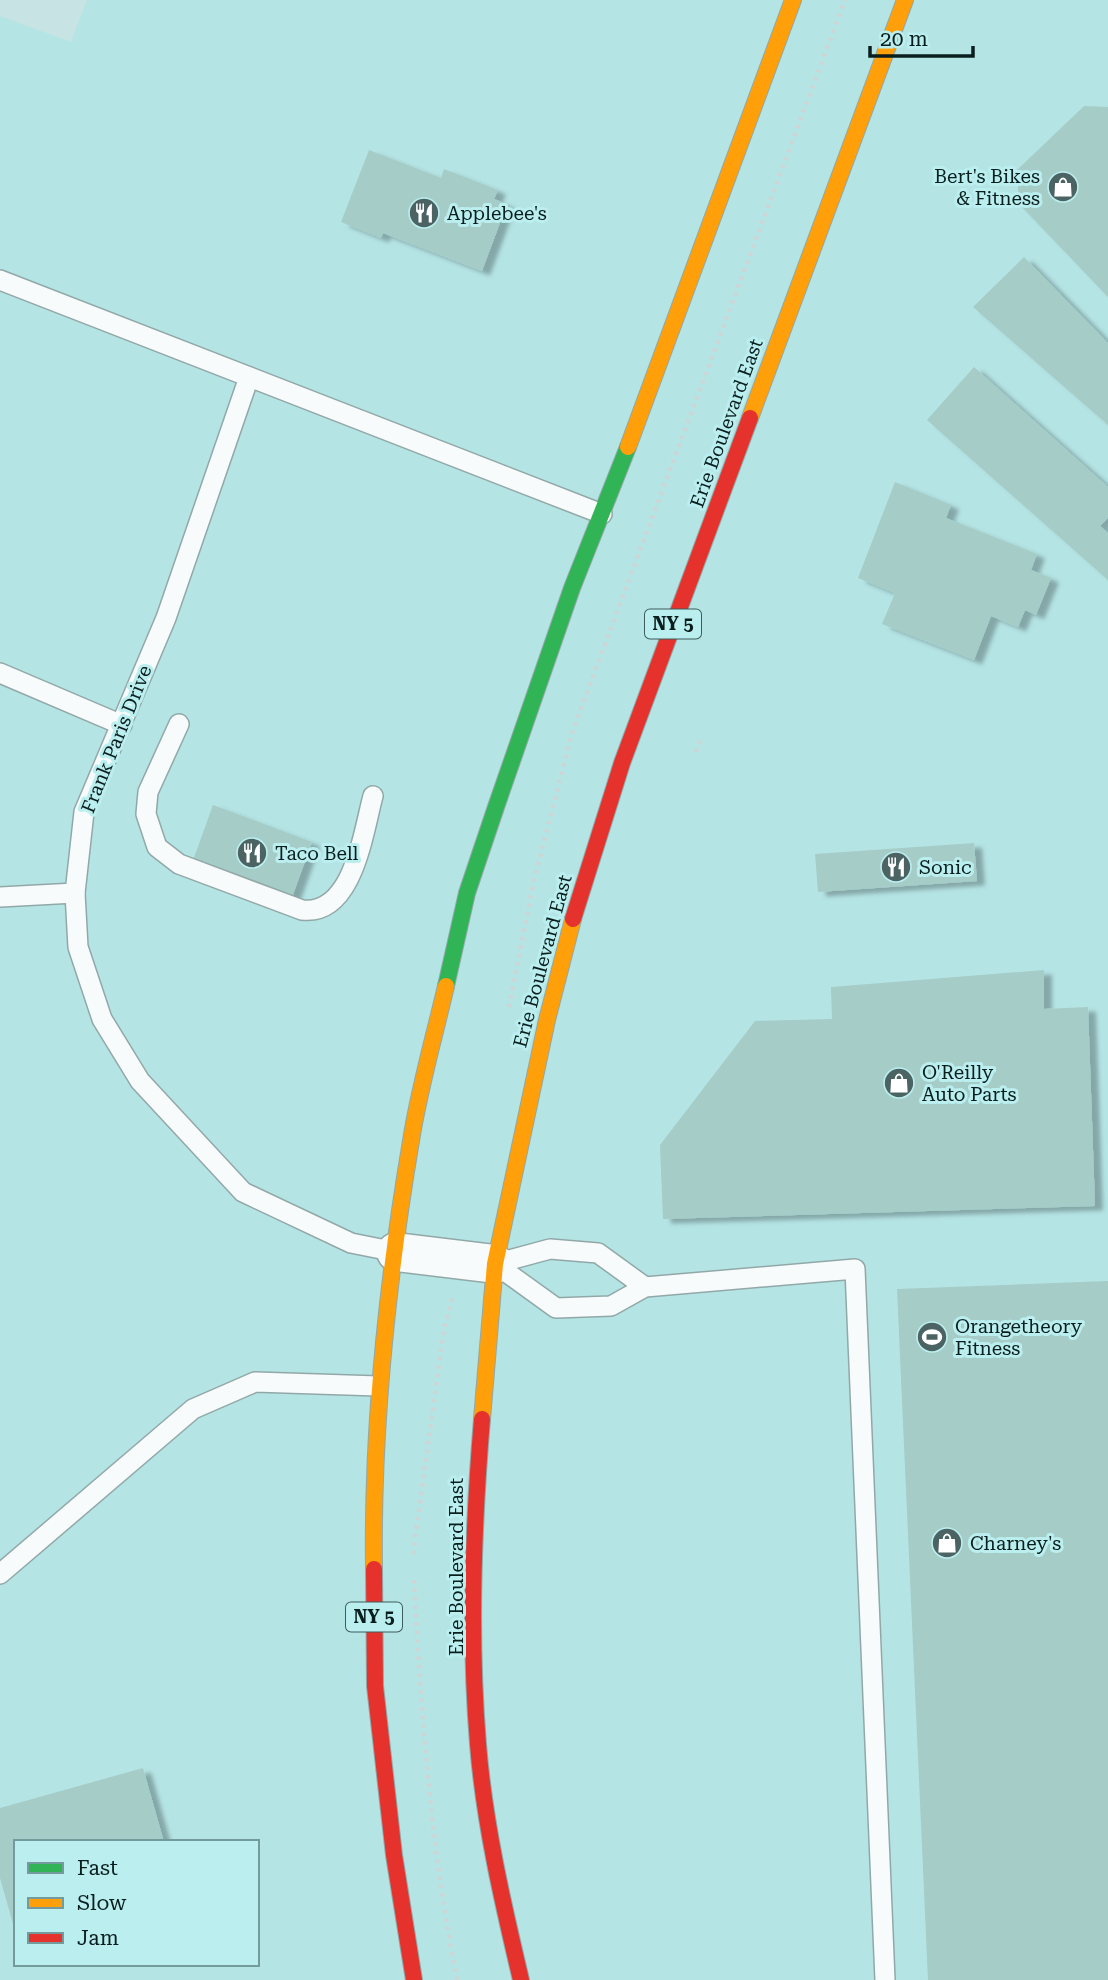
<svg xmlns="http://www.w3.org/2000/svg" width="1108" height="1980" viewBox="0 0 1108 1980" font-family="'Roboto Serif',serif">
	<defs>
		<filter id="shadow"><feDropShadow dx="8" dy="4.5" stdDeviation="2" flood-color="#0004"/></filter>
	</defs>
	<rect width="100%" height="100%" fill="#c7e3e3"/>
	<path fill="#b5e4e5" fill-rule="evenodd" d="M 87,0 L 1108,0 L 1108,1980 L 0,1980 L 0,16 L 71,42 ZM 16,1842 L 257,1842 L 257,1964 L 16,1964 Z"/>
	<g fill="#a5ccc7" filter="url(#shadow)">
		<polygon points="1084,106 1108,107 1108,297 1019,204 1017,170"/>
		<polygon points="369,150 441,178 444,169 498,190 494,199 507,204 482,271 383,233 381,238 341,222"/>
		<polygon points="1024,257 1108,343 1108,425 973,307"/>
		<polygon points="974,367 1108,487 1108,518 1100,526 1108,533 1108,580 927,420"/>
		<polygon points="895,482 951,505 946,518 1037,554 1031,570 1051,578 1036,615 1025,610 1018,627 991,616 974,660 882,624 895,593 858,578"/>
		<polygon points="213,805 312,842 291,900 192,863"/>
		<polygon points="974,843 977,881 818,892 815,854"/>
		<polygon points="1044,970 1044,1009 1088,1007 1095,1206 663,1219 660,1145 755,1021 832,1019 831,987"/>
		<polygon points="1108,1281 1108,1980 928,1980 897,1289"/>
		<polygon points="143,1768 164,1842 16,1842 15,1931 0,1878 0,1808"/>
	</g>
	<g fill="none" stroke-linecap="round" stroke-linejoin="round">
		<g stroke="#92a8a8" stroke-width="22">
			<g id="lane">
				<polyline points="0,280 602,514"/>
				<polyline points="249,377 166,618 84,812 75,893 78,947 102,1019 140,1081 243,1192 351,1243 396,1252"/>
				<polyline points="0,673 122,725"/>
				<path d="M 179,724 L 148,792 L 146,814 L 157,847 L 179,864 L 302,910 C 353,916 363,833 373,796"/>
				<polyline points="0,897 75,893"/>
				<polyline points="495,1264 556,1308 611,1306 645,1287 855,1269 885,1980"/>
				<polyline points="495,1264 550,1249 598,1253 645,1287"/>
				<polyline points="0,1574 193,1409 255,1382 378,1386"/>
			</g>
		</g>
		<g stroke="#92a8a8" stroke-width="41">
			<polyline id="street" points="396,1252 495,1264"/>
		</g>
		<g stroke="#92a8a8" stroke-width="18">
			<polyline id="fast" points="446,986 467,893 496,807 572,588 628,447"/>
		</g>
		<g stroke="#92a8a8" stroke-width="18">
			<g id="slow">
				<polyline points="750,418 905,0"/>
				<polyline points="628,447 793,0"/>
				<polyline points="482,1419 495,1264 547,1020 573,919"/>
				<path d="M 374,1569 C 372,1425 387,1283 411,1141 C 419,1089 434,1038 446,986"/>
			</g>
		</g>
		<g stroke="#92a8a8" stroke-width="18">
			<g id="jam">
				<polyline points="573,919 622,763 750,418"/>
				<path d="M 482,1419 C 473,1527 469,1636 478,1744 C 484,1822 503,1904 521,1980"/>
				<polyline points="374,1569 375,1686 394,1855 414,1980"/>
			</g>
		</g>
		<g stroke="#cdd6d6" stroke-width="4.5" stroke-dasharray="3.5 5" stroke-linecap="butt">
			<polyline points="696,752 700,740"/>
			<polyline points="509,1007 534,880 572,733 845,0"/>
			<polyline points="413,1554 444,1328 453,1297"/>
			<path d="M 414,1580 C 421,1714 431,1848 457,1980"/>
		</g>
		<use href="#lane" stroke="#f7fbfb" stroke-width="19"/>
		<use href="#street" stroke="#f7fbfb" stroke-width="38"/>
		<use href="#fast" stroke="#30b455" stroke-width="16"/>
		<use href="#slow" stroke="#ff9f0a" stroke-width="16"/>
		<use href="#jam" stroke="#e5322d" stroke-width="16"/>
	</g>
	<defs>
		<g id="shop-disc" transform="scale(1.575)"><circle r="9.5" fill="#4c6363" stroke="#bbeeef"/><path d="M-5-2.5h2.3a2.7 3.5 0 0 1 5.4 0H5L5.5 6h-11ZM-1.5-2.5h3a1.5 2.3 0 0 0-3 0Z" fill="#fff"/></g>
		<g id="restaurant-disc" transform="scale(1.575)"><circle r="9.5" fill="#4c6363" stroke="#bbeeef"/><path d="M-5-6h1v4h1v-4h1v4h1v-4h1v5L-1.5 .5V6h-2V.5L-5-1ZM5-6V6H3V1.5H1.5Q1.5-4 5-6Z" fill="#fff"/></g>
		<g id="stadium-disc" transform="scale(1.575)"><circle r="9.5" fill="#4c6363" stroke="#bbeeef"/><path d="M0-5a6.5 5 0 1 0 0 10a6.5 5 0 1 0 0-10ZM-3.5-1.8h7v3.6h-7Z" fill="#fff"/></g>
	</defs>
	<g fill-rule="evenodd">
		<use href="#shop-disc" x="1063" y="187"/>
		<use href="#restaurant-disc" x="424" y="213"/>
		<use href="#restaurant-disc" x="252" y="853"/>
		<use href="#restaurant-disc" x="896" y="867"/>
		<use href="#shop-disc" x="899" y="1083"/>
		<use href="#stadium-disc" x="932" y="1337"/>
		<use href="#shop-disc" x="947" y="1543"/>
	</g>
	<g text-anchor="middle" stroke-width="6" stroke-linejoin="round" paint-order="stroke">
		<g fill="#bbeeef" stroke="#3f5c5d" stroke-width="2">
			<rect x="645" y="609.5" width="56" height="29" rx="5"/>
			<rect x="346" y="1602.5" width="56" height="29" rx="5"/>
		</g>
		<g font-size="18" font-weight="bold" fill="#0a1e1e">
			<text x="673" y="630">NY 5</text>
			<text x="374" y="1623">NY 5</text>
		</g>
		<g font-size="19" fill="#0a1e1e" stroke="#bbeeef" text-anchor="start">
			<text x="1040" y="183" text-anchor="end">Bert's Bikes<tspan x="1040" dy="22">&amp; Fitness</tspan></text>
			<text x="447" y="220">Applebee's</text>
			<text x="275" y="860">Taco Bell</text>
			<text x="919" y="874">Sonic</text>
			<text x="922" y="1079">O'Reilly<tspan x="922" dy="22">Auto Parts</tspan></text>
			<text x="955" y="1333">Orangetheory<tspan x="955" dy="22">Fitness</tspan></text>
			<text x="970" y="1550">Charney's</text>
		</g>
		<g font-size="19" fill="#0a1e1e" stroke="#bbeeef">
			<text transform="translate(726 423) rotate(-70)" y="7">Erie Boulevard East</text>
			<text transform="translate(116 739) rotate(-68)" y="7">Frank Paris Drive</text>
			<text transform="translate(542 961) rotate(-75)" y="7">Erie Boulevard East</text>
			<text transform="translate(456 1567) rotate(-90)" y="7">Erie Boulevard East</text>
		</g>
	</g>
	<rect x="14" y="1840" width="245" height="126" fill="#bbeeef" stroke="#749b9b" stroke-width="2"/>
	<rect x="28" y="1863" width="35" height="10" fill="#30b455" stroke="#749b9b" stroke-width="2"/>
	<text x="77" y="1875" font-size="21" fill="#0a1e1e">Fast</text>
	<rect x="28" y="1898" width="35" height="10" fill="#ff9f0a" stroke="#749b9b" stroke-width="2"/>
	<text x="77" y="1910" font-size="21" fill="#0a1e1e">Slow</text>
	<rect x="28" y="1933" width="35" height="10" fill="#e5322d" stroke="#749b9b" stroke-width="2"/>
	<text x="77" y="1945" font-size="21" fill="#0a1e1e">Jam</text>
	<path d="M870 46v10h103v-10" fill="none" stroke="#0a1e1e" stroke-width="3.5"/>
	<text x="880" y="46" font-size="21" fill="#0a1e1e" stroke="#bbeeef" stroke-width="5" paint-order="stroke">20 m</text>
</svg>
